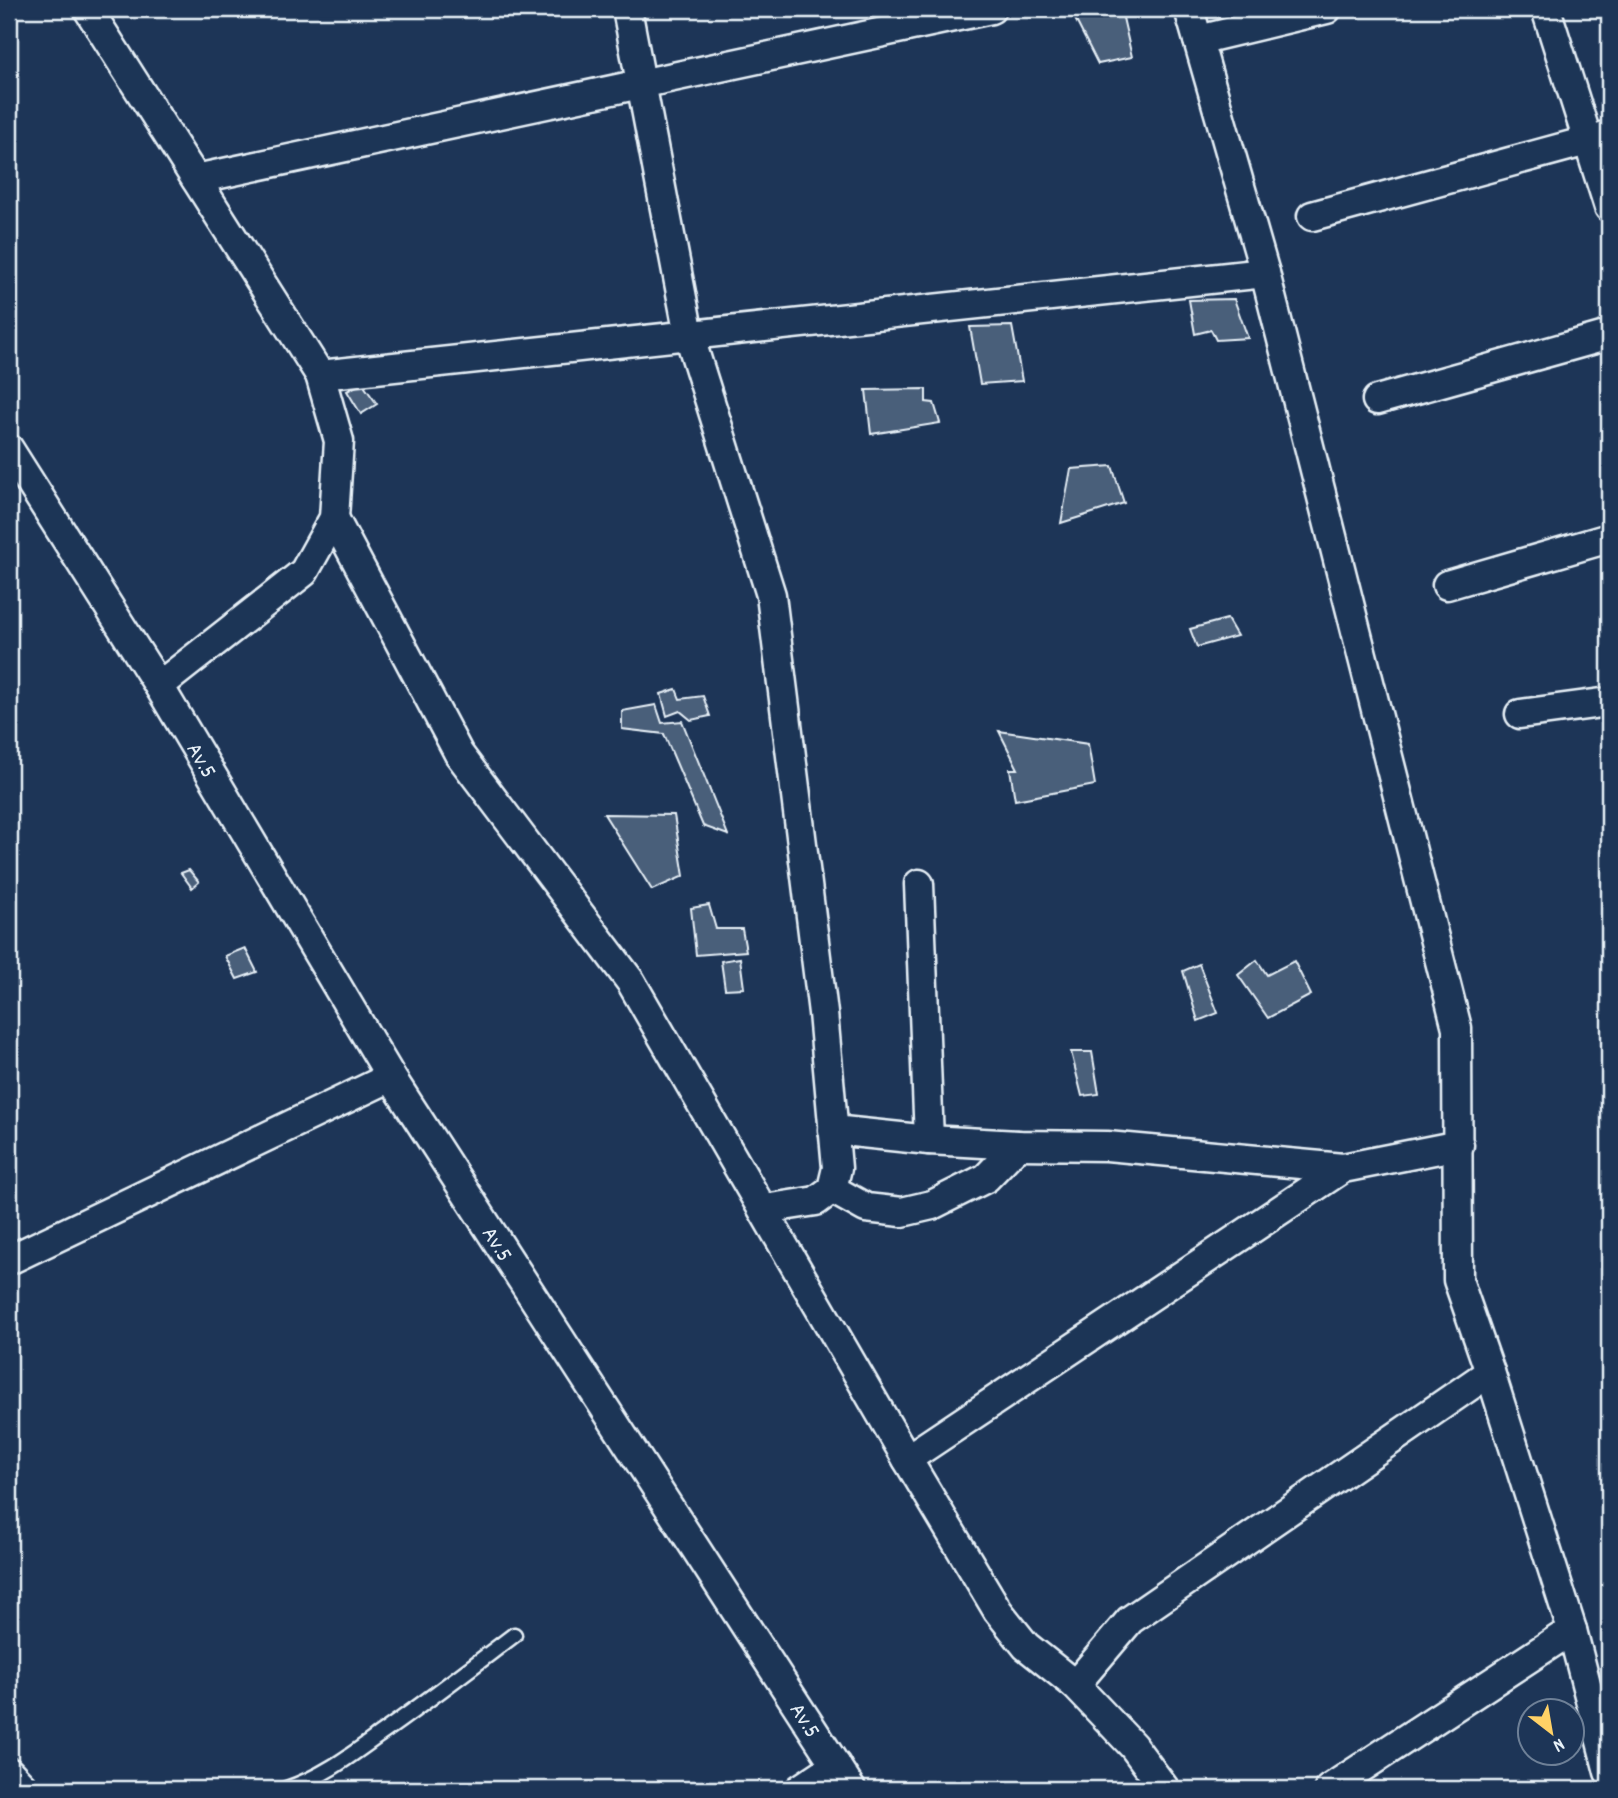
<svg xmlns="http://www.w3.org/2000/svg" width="1618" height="1798" viewBox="0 0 1618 1798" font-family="Dekko,sans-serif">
	<rect width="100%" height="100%" fill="#1d3557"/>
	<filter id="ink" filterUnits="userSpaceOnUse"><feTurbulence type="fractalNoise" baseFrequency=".0143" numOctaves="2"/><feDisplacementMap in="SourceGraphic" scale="14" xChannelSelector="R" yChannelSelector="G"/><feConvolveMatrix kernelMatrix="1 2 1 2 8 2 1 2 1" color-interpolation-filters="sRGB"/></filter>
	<g filter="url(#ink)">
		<g fill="#495e7a" stroke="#e8f1f8" stroke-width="2">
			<polygon points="1083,9 1121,9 1132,57 1098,64 1071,11"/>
			<polygon points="1234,299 1248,338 1216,340 1211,330 1195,334 1189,300"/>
			<polygon points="1012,326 1022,381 980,384 970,327"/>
			<polygon points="362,383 377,404 361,414 347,391"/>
			<polygon points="926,389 926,402 934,403 940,423 871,434 866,390"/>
			<polygon points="1112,466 1124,503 1061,523 1071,469"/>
			<polygon points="1227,619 1237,636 1197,647 1190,629"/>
			<polygon points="676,689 680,699 703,696 710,716 691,720 680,711 667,716 661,694"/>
			<polygon points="656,705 662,723 682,721 728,835 703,826 664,734 622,729 622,711"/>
			<polygon points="999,731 1088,744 1095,785 1015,800 1010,769 1018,769"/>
			<polygon points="604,814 674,815 684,876 652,890"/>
			<polygon points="189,870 199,882 192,888 181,873"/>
			<polygon points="709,905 716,929 742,929 746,951 696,955 691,908"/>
			<polygon points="245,948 257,972 237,979 225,956"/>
			<polygon points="740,958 744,988 725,989 721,961"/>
			<polygon points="1257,960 1267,975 1294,961 1311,995 1268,1018 1238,975"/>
			<polygon points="1199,964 1218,1013 1198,1021 1183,971"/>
			<polygon points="1071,1052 1092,1052 1099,1094 1082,1096"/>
		</g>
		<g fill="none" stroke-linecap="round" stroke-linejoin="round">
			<g stroke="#e8f1f8" stroke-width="19">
				<path id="service" d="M 286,1789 C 321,1778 350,1756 379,1735 C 425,1703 469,1669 514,1635"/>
			</g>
			<g stroke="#e8f1f8" stroke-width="33">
				<g id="minor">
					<polyline points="88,9 320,375 339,441 334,518 304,572 159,686"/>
					<polyline points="627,9 689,335 771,595 823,1013 837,1168 832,1189 816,1201 764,1209"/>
					<polyline points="1189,9 1265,273 1457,1028 1458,1280 1490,1372 1572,1630 1609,1772"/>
					<polyline points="1546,9 1609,207"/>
					<polyline points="1198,40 1327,9"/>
					<polyline points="196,179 991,9"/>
					<polyline points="1312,216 1609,135"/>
					<polyline points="320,375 1265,273"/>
					<polyline points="1377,400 1609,335"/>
					<path id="s1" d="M 9,449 L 159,686 L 391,1077 L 851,1789"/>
					<polyline points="334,518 459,754 631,982 907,1459 998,1611 1026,1646 1075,1685 1133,1746 1165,1789"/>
					<polyline points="1447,585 1609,538"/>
					<polyline points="1520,714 1609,702"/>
					<polyline points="919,884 929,1140"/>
					<polyline points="833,1130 929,1140 1018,1145 1107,1146 1343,1168"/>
					<polyline points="832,1189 866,1208 902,1212 932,1205 986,1178 1018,1145"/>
					<polyline points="9,1260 391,1077"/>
					<polyline points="907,1459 1343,1168 1459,1145"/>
					<polyline points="1075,1685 1130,1620 1490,1372"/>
					<polyline points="9,1772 25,1789"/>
					<polyline points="800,1789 836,1765"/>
					<polyline points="1329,1789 1572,1630"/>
				</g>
			</g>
			<use href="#service" stroke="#1d3557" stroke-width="14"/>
			<use href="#minor" stroke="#1d3557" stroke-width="28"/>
		</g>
	</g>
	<g text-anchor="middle" stroke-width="6" stroke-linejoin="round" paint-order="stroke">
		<g font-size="23" fill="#e8f1f8" stroke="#1d3557">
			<text dy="8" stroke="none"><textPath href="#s1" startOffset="366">Av.5</textPath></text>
			<text dy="8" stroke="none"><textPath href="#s1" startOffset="933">Av.5</textPath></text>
			<text dy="8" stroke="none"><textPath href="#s1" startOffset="1500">Av.5</textPath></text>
		</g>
	</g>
	<rect width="1618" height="1798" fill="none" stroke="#1d3557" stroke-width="35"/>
	<rect x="18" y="18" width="1583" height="1763" fill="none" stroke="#e8f1f8" stroke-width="2.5" filter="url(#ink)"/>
	<g transform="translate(1551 1732) rotate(149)"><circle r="33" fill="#1d3557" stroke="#6e8097" stroke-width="2"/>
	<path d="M0-5L12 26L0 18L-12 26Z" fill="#ffd166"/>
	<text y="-10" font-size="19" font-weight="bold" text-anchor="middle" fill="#e8f1f8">N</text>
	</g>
</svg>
